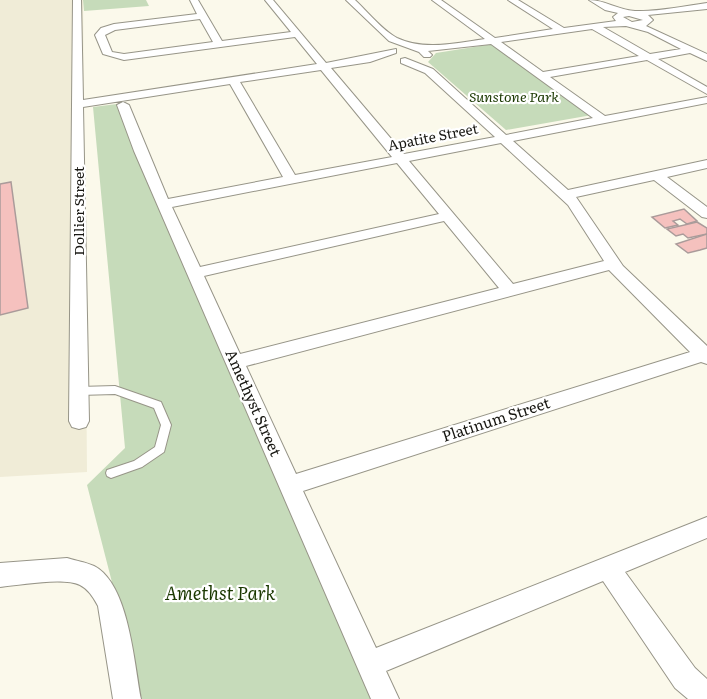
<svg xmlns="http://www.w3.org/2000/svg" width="707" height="699" viewBox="0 0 707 699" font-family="Literata,serif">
	<rect width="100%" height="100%" fill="#fbf9eb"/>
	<polygon fill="#f0ecd7" points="0,0 83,0 87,472 0,477"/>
	<g fill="#c6dbba">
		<polygon points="83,0 146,0 149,6 84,11"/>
		<polygon points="493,44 592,115 506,130 428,62 436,53"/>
		<polygon points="117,104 377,699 142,699 87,485 125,448 93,107"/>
	</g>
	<g fill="#f5c1be" stroke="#aa9b9a" stroke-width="1.5">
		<polygon points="11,182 28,308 0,315 0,184"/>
		<polygon points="684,209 697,221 687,224 680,219 673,221 678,225 665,228 652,217"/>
		<polygon points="697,222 707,228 707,234 688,238 683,234 676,236 667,229"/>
		<polygon points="707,234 707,248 700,250 688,253 676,244"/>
	</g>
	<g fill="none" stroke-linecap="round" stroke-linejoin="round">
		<g stroke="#979588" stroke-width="2">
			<polygon id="service" points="115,386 161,402 171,425 164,452 142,467 111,478 107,476 106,473 107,470 134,461 155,447 161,425 154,408 115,394 79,395 76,394 74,391 76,388 79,387"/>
		</g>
		<g stroke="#979588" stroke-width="2">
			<g id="minor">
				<path d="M 73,0 L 81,0 L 83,100 L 317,64 L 295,37 L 124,60 L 103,54 L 95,35 L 101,28 L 114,24 L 197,14 L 190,0 L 198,0 L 222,41 L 291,32 L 265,0 L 273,0 L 326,63 L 396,49 L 396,53 L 370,62 L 331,68 L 404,154 L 495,137 L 425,73 L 401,63 L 401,59 L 405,58 L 433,69 L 506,135 L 593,118 L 491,44 L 428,51 L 432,55 L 430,57 L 424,57 L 419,52 L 389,41 L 346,0 L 355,0 C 368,12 382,30 397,38 C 424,51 456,43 485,39 L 432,0 L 441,0 L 495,38 L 553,29 L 508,0 L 518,0 L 564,28 L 616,21 L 613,17 L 618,13 L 605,10 L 589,0 C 605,0 618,10 635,11 C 658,12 684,6 707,3 L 707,9 L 648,15 L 653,20 L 646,26 L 707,54 L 707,61 L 690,53 L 658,59 L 707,87 L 707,94 L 647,60 L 550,77 L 605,116 L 707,97 L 707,103 L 513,141 L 568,190 L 707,160 L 707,168 L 667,177 L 707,207 L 707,218 L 702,217 L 654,180 L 576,197 L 623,266 L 707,346 L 707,364 L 701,362 L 303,491 L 376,648 L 707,517 L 707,538 L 625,572 L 695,668 L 707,679 L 707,699 L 688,699 L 675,688 L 603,581 L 386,671 L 399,699 L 371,699 L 134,151 L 117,105 L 123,102 L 129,105 L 168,199 L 283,177 L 230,84 L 83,107 L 89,421 L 86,427 L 79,429 L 72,427 L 69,421 ZM 629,16 L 643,20 L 632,22 L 623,17 ZM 200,19 L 213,42 L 124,54 L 112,52 L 105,35 L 115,30 ZM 626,26 L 648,32 L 681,49 L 650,54 L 603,27 ZM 592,29 L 639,56 L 543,72 L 501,42 ZM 321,70 L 392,157 L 295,175 L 240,82 ZM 501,143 L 568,205 L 604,261 L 513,284 L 409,161 ZM 397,163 L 439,214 L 200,267 L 172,207 ZM 444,221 L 499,288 L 240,354 L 204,276 ZM 609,270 L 690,352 L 296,474 L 246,366 Z"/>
				<path d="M 67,558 C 76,561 86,562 94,566 C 129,584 134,663 141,699 L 113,699 L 98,606 C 94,598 88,589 80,585 C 63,577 20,585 0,587 L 0,563 Z"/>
			</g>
		</g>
		<use href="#service" fill="#fff" fill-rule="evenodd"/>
		<use href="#minor" fill="#fff" fill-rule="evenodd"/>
	</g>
	<g text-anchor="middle" stroke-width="4.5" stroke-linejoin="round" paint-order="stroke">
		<g font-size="14" font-style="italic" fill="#1a3800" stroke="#fff">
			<text x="514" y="102">Sunstone Park</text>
		</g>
		<g font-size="14" fill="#181712" stroke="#fff">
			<text transform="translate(433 137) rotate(-11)" y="5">Apatite Street</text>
			<text transform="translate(79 211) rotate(-90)" y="5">Dollier Street</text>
		</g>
		<g font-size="15" fill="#181712" stroke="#fff">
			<text transform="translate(253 403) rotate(66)" y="5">Amethyst Street</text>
			<text transform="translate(496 420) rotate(-18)" y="5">Platinum Street</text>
		</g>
		<g font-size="18" font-style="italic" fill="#1a3800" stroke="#fff">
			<text x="220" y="600">Amethst Park</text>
		</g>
	</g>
</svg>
